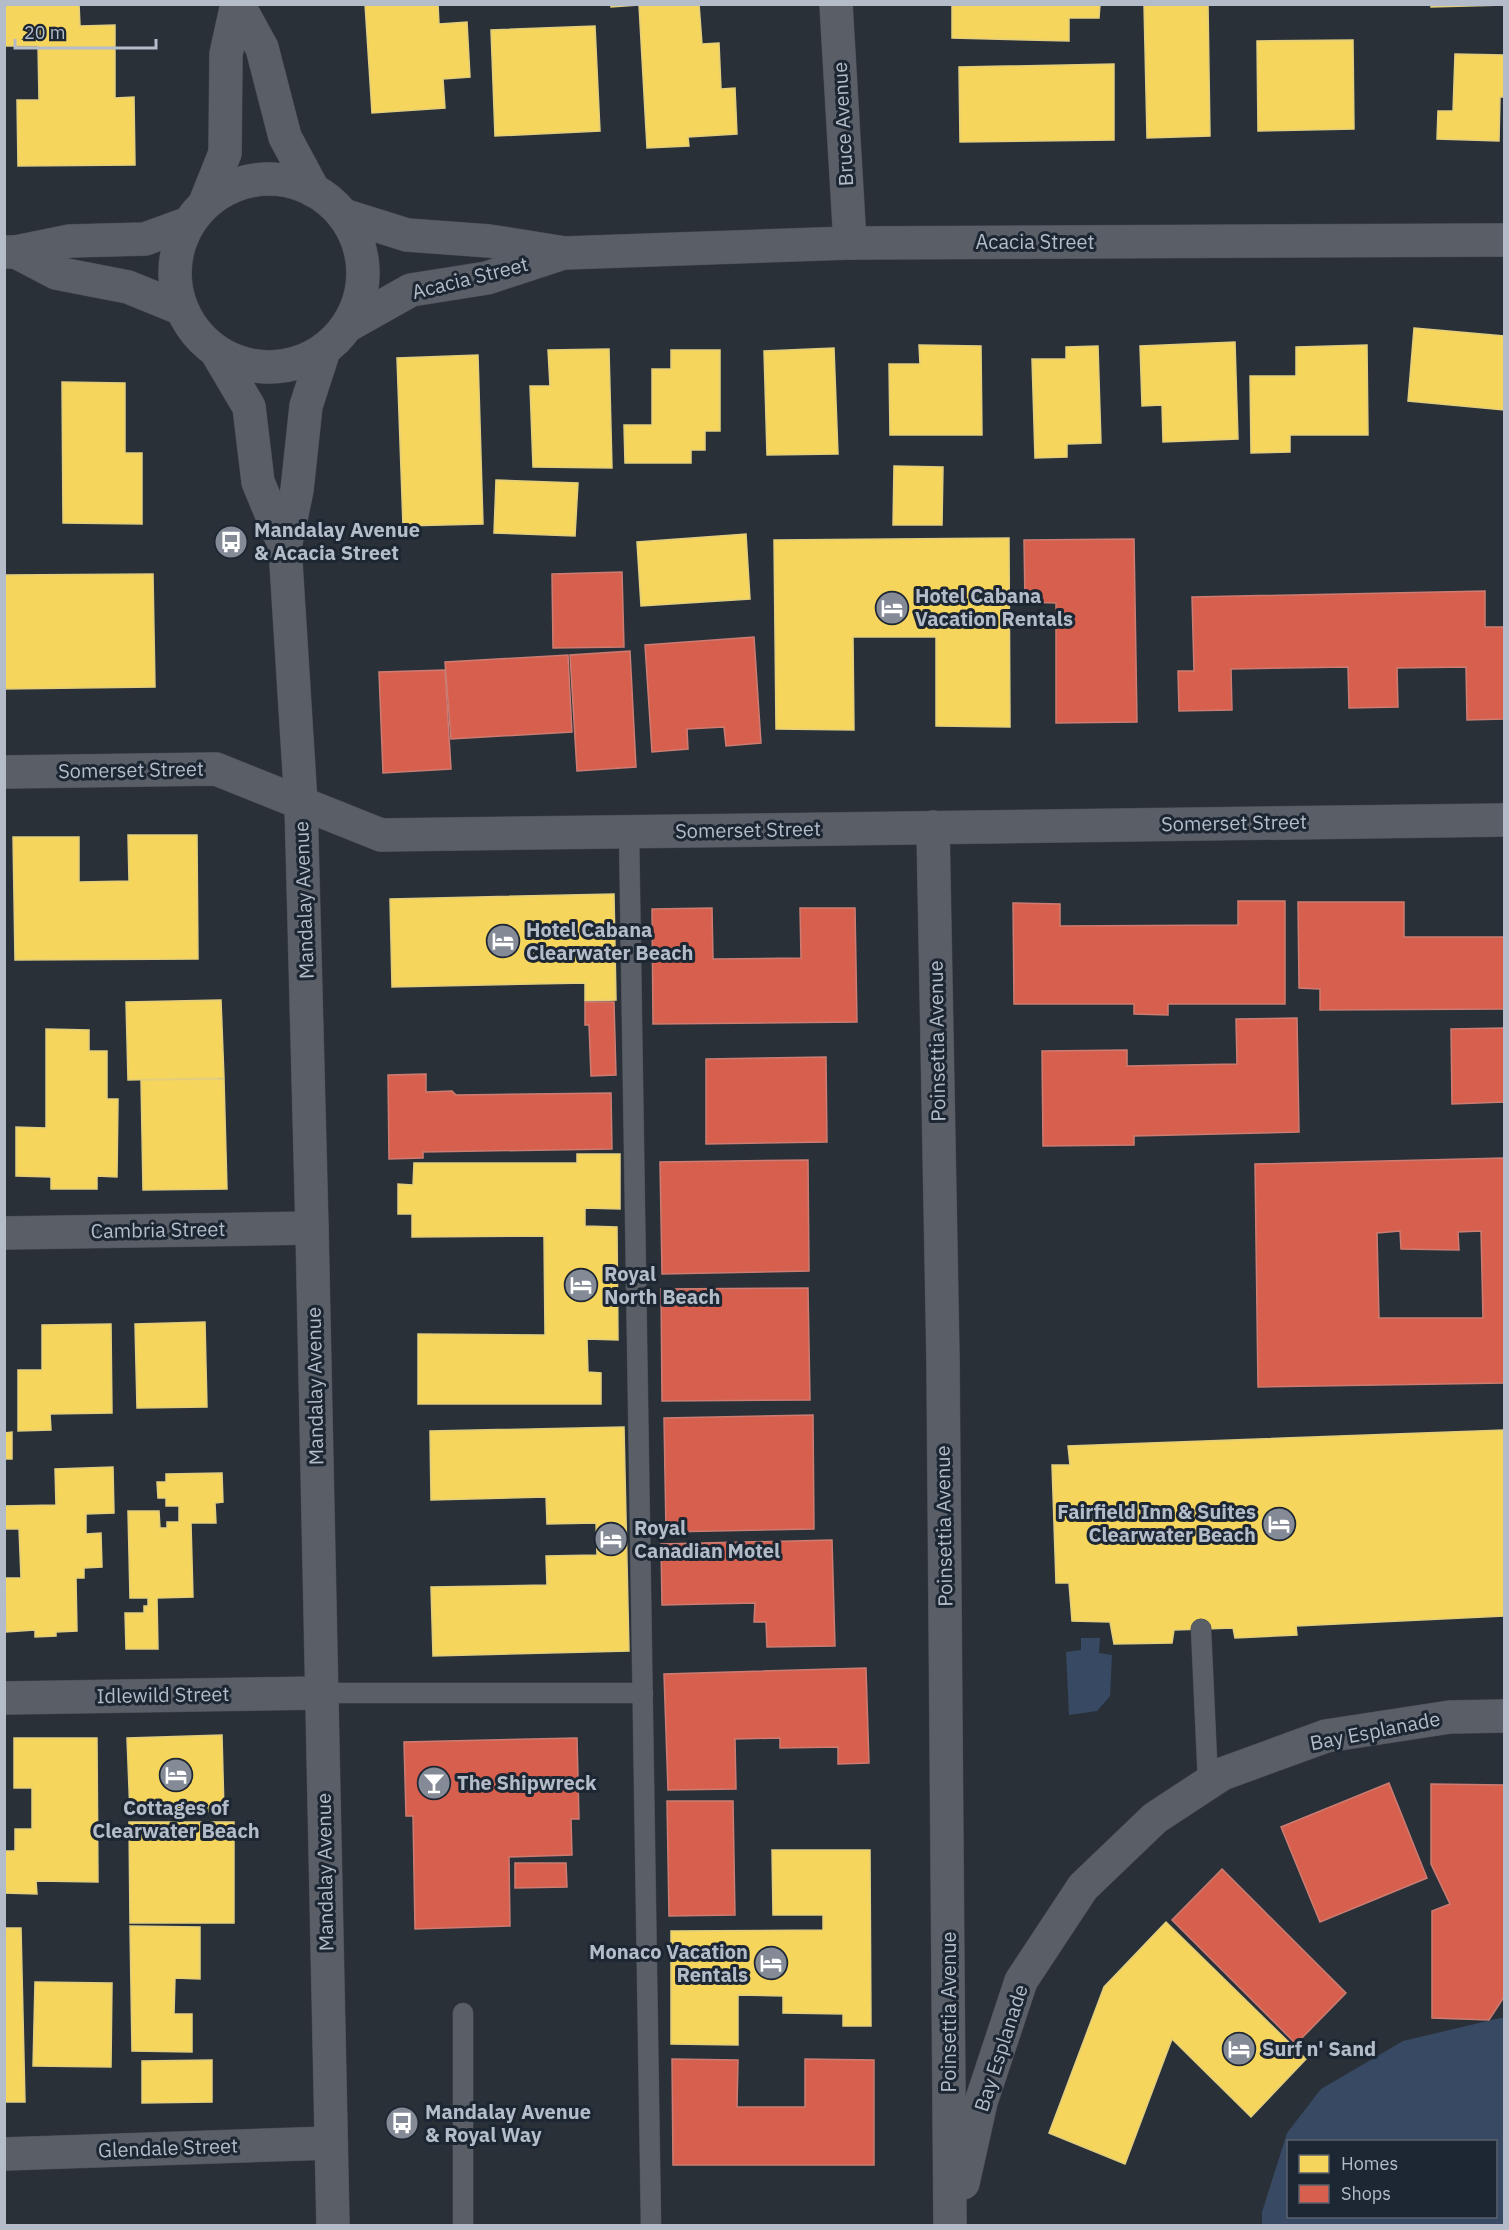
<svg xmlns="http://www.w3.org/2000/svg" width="1509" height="2230" viewBox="0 0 1509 2230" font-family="'IBM Plex Sans',sans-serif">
	<rect width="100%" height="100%" fill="#2a3038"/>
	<g fill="#384963" fill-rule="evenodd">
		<polygon points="1081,1638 1100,1638 1099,1653 1112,1655 1110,1696 1097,1711 1069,1715 1066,1652 1081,1650"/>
		<path d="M 1500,2018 L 1504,2018 L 1504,2225 L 1262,2225 L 1262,2212 L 1287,2133 L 1321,2089 L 1403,2041 ZM 1288,2142 L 1496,2142 L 1496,2216 L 1288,2216 Z"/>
	</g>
	<g fill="#f6d55c" stroke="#e2ce7d" stroke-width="1.5">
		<polygon points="4,4 79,4 80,26 115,25 115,98 134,97 135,165 18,166 17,100 39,100 38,46 4,46"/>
		<polygon points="365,4 438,4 439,24 467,22 470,77 443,79 445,108 372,113"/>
		<polygon points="611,4 699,4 702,44 719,43 721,89 735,88 737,134 688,137 689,146 647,148 639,5 611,7"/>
		<polygon points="952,4 1100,4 1099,18 1069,18 1069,41 952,38"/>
		<polygon points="1144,4 1208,4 1210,136 1147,138"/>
		<polygon points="1431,4 1504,4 1504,5 1431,7"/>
		<polygon points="595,26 600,131 495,136 491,30"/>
		<polygon points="1353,40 1354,129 1258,131 1257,41"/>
		<polygon points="1455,54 1504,55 1504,97 1500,97 1499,141 1437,139 1438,111 1453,111"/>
		<polygon points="1114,64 1114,140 960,142 959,67"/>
		<polygon points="1414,328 1504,336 1504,410 1408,401"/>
		<polygon points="1235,342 1238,439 1163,442 1162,405 1142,406 1140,346"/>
		<polygon points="919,345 981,346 982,435 890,435 889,364 920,364"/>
		<polygon points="1367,345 1368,435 1290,435 1290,452 1251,453 1250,376 1296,376 1296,347"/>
		<polygon points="1098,346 1101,443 1067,444 1067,457 1035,458 1032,359 1066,359 1066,347"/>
		<polygon points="834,348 838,454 767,455 764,351"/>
		<polygon points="609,349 612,468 533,467 530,386 550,386 548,350"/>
		<polygon points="671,350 720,350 720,431 705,431 705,450 691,450 691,463 625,463 624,425 652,425 652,369 671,369"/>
		<polygon points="478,355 483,524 403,526 397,358"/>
		<polygon points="62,382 125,383 125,453 142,453 142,524 63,523"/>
		<polygon points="894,466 943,467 942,525 893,525"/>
		<polygon points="496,480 578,483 575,536 494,533"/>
		<polygon points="746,534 750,599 641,606 637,542"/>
		<polygon points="1009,538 1010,727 936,726 936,637 853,637 854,730 776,729 774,540"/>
		<polygon points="153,574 155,687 4,689 4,575"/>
		<polygon points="128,835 197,835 198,959 15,960 13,837 79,837 79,882 129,881"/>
		<polygon points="614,894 616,1000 585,1001 585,983 392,987 390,899"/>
		<polygon points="221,1000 224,1078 128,1080 126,1002"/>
		<polygon points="46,1029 89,1030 89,1051 107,1051 107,1099 118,1099 117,1177 97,1176 97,1189 51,1189 51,1177 16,1176 16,1127 46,1128"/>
		<polygon points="224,1079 227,1189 143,1190 141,1080"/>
		<polygon points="577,1154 620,1154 620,1209 585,1208 585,1226 617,1227 618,1340 587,1339 588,1372 601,1373 601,1404 418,1404 418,1334 545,1335 544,1236 412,1237 412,1214 398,1214 398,1184 413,1185 414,1163 577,1163"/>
		<polygon points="205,1322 207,1407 137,1408 135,1324"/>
		<polygon points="111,1324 112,1413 50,1414 51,1430 18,1431 18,1370 42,1370 42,1325"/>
		<polygon points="624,1427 629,1651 433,1656 431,1587 547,1585 546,1556 597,1555 596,1523 547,1524 546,1497 431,1500 430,1431"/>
		<polygon points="1504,1430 1504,1616 1296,1626 1297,1635 1235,1638 1233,1628 1174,1630 1172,1643 1114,1644 1110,1622 1072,1621 1069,1583 1056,1583 1052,1465 1070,1465 1068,1446"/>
		<polygon points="12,1432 12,1459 4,1459 4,1433"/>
		<polygon points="113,1467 114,1513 86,1514 86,1534 101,1533 102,1567 84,1568 84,1578 76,1578 77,1631 56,1632 56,1636 35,1637 35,1630 6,1632 5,1578 21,1578 19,1529 4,1529 4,1506 56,1505 55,1469"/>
		<polygon points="222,1473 223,1502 215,1503 216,1523 191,1523 193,1597 157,1598 158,1649 126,1649 125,1613 144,1613 144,1606 148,1606 148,1598 130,1598 128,1511 159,1511 160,1528 167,1528 167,1522 179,1522 179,1506 166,1506 166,1498 158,1498 157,1482 166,1482 166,1474"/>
		<polygon points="222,1735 224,1811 130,1814 127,1738"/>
		<polygon points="14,1738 97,1738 98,1882 36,1881 37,1894 4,1893 4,1851 15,1851 15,1829 32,1829 32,1788 14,1788"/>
		<polygon points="129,1822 234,1822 234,1923 130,1923"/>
		<polygon points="772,1850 870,1850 871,2026 843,2026 843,2014 783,2013 783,1996 738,1995 738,2045 671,2044 671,1931 823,1930 823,1915 773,1915"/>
		<polygon points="1166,1922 1306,2059 1251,2117 1172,2039 1125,2164 1049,2133 1104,1987"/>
		<polygon points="130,1926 200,1927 200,1979 175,1978 174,2014 192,2014 192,2052 132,2051"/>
		<polygon points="4,1928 21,1928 25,2102 4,2102"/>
		<polygon points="35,1982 112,1983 111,2067 33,2066"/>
		<polygon points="212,2060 212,2102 142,2103 142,2061"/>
	</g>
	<g fill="#d6604d" stroke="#cc7c72" stroke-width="1.5" fill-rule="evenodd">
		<polygon points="1134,539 1137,722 1056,723 1056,603 1025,602 1024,540"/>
		<polygon points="622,572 624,647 553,648 552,574"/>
		<polygon points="1485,591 1485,627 1504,627 1504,719 1467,720 1466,667 1397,668 1398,707 1349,708 1348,667 1231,669 1232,710 1179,711 1178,671 1194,671 1192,597"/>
		<polygon points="754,637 761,743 726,746 724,727 687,729 688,749 652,752 645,645"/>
		<polygon points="630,651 636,767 577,771 570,655"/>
		<polygon points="568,655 572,732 451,739 445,662"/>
		<polygon points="445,670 451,769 383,773 379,672"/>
		<polygon points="1238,901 1285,901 1285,1004 1168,1004 1168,1015 1134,1014 1134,1004 1014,1004 1013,903 1060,904 1060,926 1238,925"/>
		<polygon points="1298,902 1404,902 1404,937 1504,937 1504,1009 1320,1010 1320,989 1299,988"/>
		<polygon points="712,908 713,959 801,958 800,908 855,908 857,1022 653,1024 652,909"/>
		<polygon points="585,1002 614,1002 616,1075 591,1076 589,1025 585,1025"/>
		<polygon points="1297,1018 1299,1132 1134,1136 1134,1145 1043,1146 1042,1051 1127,1050 1127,1066 1237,1064 1236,1019"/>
		<polygon points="1504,1028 1504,1102 1452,1104 1451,1029"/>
		<polygon points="826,1057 827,1142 706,1144 706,1059"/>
		<polygon points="426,1074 426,1092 452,1091 456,1095 611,1093 612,1149 423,1152 423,1158 389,1159 388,1075"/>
		<path d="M 1504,1158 L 1504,1383 L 1258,1387 L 1255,1164 ZM 1400,1231 L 1401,1249 L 1459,1250 L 1458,1232 L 1481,1231 L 1483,1318 L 1379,1318 L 1377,1233 Z"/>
		<polygon points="808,1160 809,1271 662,1274 660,1162"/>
		<polygon points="808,1288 810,1400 662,1401 661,1289"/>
		<polygon points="813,1415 814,1529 666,1532 664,1418"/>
		<polygon points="832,1540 835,1646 767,1647 766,1622 754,1622 755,1603 662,1605 661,1544"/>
		<polygon points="866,1668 869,1763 838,1764 838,1747 780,1748 780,1738 735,1739 736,1789 668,1790 664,1674"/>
		<polygon points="577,1738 579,1819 571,1819 572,1855 509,1857 510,1926 415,1929 413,1816 406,1816 404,1742"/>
		<polygon points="1389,1783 1427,1878 1320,1922 1281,1827"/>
		<polygon points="1431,1784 1504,1785 1504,1997 1489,2020 1432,2018 1432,1911 1450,1904 1431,1864"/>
		<polygon points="667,1801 733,1801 735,1915 669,1916"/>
		<polygon points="515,1863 566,1863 567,1887 515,1888"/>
		<polygon points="1222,1869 1346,1993 1296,2044 1172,1920"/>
		<polygon points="672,2059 738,2060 737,2107 805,2107 805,2059 874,2060 874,2165 673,2165"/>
	</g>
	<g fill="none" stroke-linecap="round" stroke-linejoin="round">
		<g stroke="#484c53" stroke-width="21">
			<g id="service">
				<polyline points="629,832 651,2226"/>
				<polyline points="1201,1629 1208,1782"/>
				<polyline points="321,1693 643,1693"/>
				<polyline points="463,2226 463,2013"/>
			</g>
		</g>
		<g stroke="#484c53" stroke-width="34">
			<g id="minor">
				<polyline points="836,4 850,243"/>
				<polyline points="343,215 407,235 489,241 565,253 850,243 1504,240"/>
				<polyline points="4,252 16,252 70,241 145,239 189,223"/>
				<polyline points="16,252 56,273 128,287 182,309"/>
				<polyline points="347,326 411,290 487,278 560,254"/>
				<polyline points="4,772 216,769 381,835 1504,820"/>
				<polyline points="933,827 943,1359 950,2226"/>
				<polyline points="4,1233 312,1228"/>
				<polyline points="4,1698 321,1693"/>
				<polyline points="4,2154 331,2143"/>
				<polyline points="963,2183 981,2102 1021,1981 1083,1887 1155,1818 1222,1774 1326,1736 1450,1717 1504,1716"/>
			</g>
		</g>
		<g stroke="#484c53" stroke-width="34">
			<g id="tertiary">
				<polyline points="238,4 262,48 285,137 314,191"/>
				<circle cx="269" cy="273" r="94"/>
				<polyline points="205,203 225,153 226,54 237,4"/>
				<polyline points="324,350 306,406 297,490 285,547 301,803 312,1228 333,2226"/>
				<polyline points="216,351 249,407 258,482 285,547"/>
			</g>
		</g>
		<use href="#service" stroke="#5a5e66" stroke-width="20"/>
		<use href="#minor" stroke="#5a5e66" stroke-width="33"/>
		<use href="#tertiary" stroke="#5a5e66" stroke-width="33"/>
	</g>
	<defs>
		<g id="bus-disc" transform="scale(1.725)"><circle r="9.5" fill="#848b96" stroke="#1d2633"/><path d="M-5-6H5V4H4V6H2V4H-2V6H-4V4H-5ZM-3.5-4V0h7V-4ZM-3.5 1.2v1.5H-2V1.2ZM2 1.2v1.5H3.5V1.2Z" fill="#fff"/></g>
		<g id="hotel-disc" transform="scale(1.725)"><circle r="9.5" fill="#848b96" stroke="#1d2633"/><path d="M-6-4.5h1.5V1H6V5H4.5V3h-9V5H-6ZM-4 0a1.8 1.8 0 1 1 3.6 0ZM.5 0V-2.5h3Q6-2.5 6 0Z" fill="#fff"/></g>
		<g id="bar-disc" transform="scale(1.725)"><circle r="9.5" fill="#848b96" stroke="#1d2633"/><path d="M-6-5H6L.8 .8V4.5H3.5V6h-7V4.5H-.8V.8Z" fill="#fff"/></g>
	</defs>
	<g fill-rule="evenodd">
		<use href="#bus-disc" x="231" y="542"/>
		<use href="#hotel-disc" x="892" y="608"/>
		<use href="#hotel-disc" x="503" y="941"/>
		<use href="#hotel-disc" x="581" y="1285"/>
		<use href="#hotel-disc" x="1279" y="1524"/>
		<use href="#hotel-disc" x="611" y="1539"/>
		<use href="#hotel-disc" x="176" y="1775"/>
		<use href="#bar-disc" x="434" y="1783"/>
		<use href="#hotel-disc" x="771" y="1963"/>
		<use href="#hotel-disc" x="1239" y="2049"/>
		<use href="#bus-disc" x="402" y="2123"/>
	</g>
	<g text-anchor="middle" stroke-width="6" stroke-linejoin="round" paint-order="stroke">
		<g font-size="20" fill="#b4bcc9" stroke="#1d2633">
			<text transform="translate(843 124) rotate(-93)" y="7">Bruce Avenue</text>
			<text x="1035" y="249">Acacia Street</text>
			<text transform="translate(470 278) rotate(-14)" y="7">Acacia Street</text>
			<text transform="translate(131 770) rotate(-1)" y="7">Somerset Street</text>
			<text transform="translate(1234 823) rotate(-1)" y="7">Somerset Street</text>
			<text transform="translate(748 830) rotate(-1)" y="7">Somerset Street</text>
			<text transform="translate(304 900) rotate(-92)" y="7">Mandalay Avenue</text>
			<text transform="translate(937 1041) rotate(-91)" y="7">Poinsettia Avenue</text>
			<text transform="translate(158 1230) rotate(-1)" y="7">Cambria Street</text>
			<text transform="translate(315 1386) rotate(-91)" y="7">Mandalay Avenue</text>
			<text transform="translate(944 1526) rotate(-91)" y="7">Poinsettia Avenue</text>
			<text transform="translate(163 1695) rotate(-1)" y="7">Idlewild Street</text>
			<text transform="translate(1375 1731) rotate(-11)" y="7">Bay Esplanade</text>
			<text transform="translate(325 1872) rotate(-91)" y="7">Mandalay Avenue</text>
			<text transform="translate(949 2012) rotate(-90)" y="7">Poinsettia Avenue</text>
			<text transform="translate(1001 2048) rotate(-72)" y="7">Bay Esplanade</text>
			<text transform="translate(168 2148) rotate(-2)" y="7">Glendale Street</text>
		</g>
		<g font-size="20" font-weight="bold" fill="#b4bcc9" stroke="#1d2633" text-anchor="start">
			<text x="254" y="537">Mandalay Avenue<tspan x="254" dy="23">&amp; Acacia Street</tspan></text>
			<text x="915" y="603">Hotel Cabana<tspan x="915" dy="23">Vacation Rentals</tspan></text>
			<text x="526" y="937">Hotel Cabana<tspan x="526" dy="23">Clearwater Beach</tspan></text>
			<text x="604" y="1281">Royal<tspan x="604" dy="23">North Beach</tspan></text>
			<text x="1256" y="1519" text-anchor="end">Fairfield Inn &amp; Suites<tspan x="1256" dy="23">Clearwater Beach</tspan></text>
			<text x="634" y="1535">Royal<tspan x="634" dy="23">Canadian Motel</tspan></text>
			<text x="457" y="1790">The Shipwreck</text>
			<text x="176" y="1815" text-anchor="middle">Cottages of<tspan x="176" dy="23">Clearwater Beach</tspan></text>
			<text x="748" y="1959" text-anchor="end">Monaco Vacation<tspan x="748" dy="23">Rentals</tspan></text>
			<text x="1262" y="2056">Surf n' Sand</text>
			<text x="425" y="2119">Mandalay Avenue<tspan x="425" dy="23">&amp; Royal Way</tspan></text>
		</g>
	</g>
	<rect width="1509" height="2230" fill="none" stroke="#b4bcc9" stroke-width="12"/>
	<rect x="1287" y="2140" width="210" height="78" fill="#1d2633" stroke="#59626f" stroke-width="1.5"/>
	<rect x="1299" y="2155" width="30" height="18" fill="#f6d55c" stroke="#59626f" stroke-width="1.5"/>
	<text x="1341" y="2170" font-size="18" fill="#b4bcc9">Homes</text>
	<rect x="1299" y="2185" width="30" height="18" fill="#d6604d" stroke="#59626f" stroke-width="1.5"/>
	<text x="1341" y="2200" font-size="18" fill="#b4bcc9">Shops</text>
	<path d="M15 39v9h141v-9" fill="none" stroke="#b4bcc9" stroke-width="3"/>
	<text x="24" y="39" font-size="18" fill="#b4bcc9" stroke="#1d2633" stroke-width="4.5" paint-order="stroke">20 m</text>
</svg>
